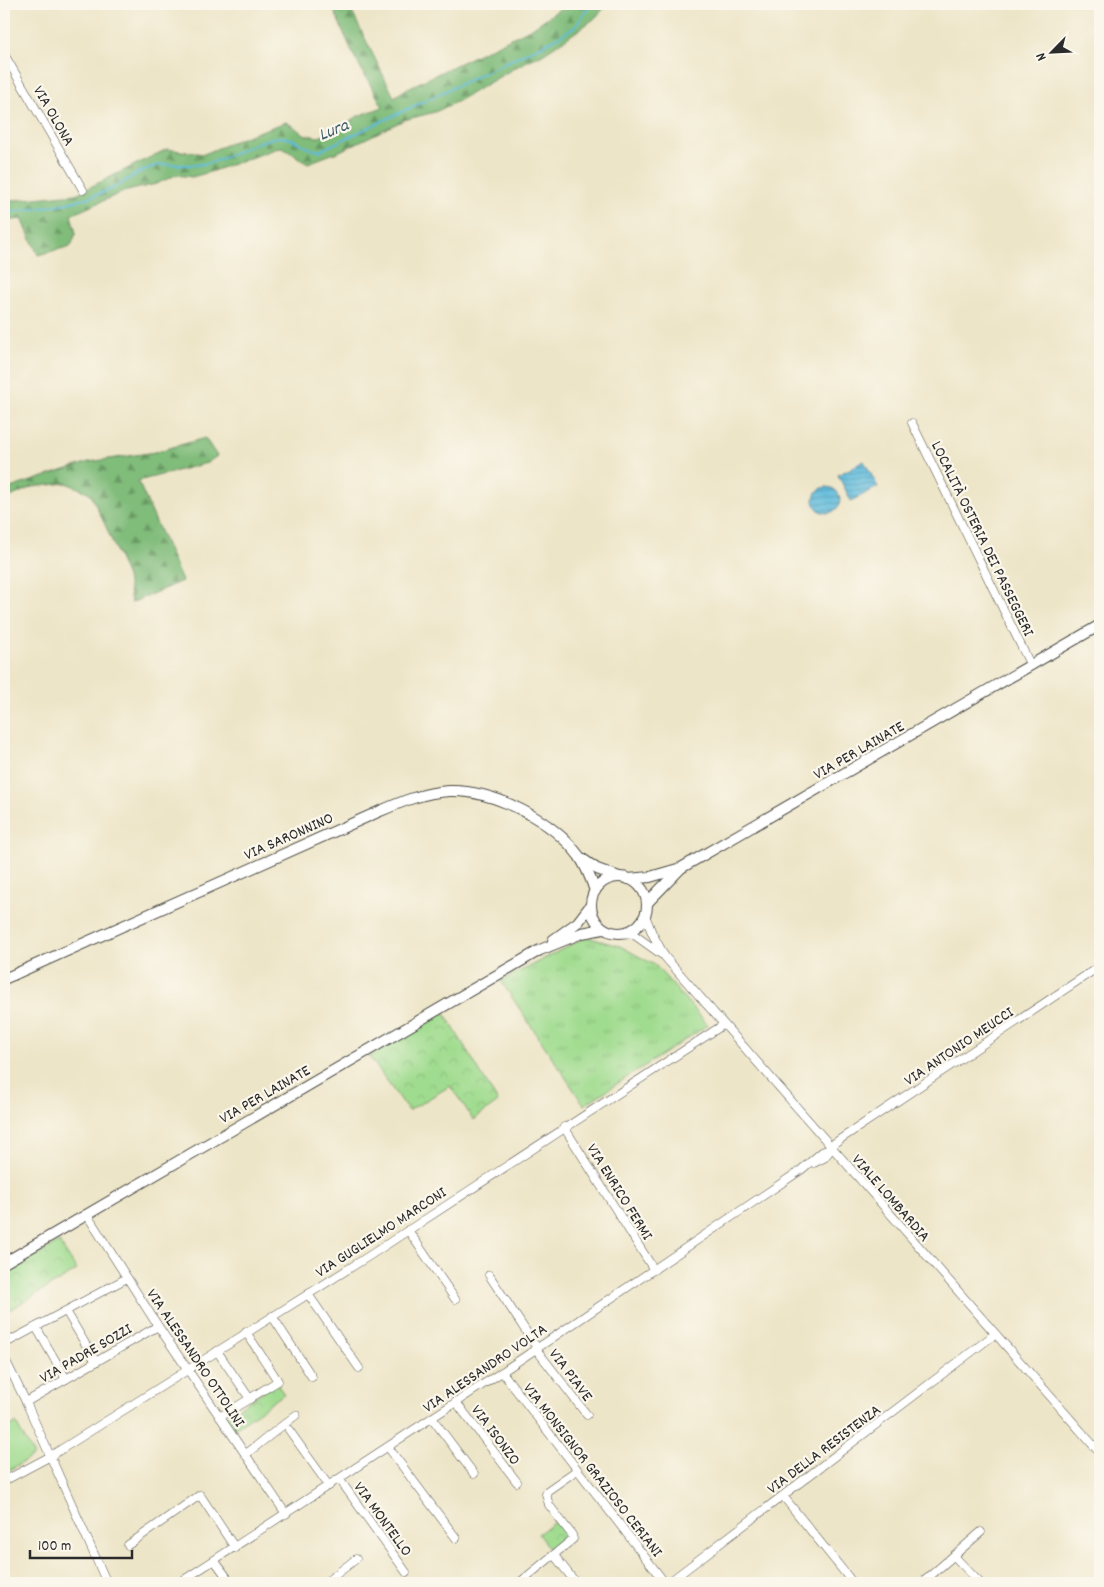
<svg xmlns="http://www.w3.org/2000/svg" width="1104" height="1587" viewBox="0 0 1104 1587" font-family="Dekko,sans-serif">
	<defs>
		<pattern id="grass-tufts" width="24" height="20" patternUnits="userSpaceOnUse" patternTransform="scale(1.25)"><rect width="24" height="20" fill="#a0dc8f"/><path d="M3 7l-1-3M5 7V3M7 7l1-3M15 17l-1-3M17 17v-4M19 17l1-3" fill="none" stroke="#8abd7c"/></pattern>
		<pattern id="forest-firs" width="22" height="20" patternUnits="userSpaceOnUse" patternTransform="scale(1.25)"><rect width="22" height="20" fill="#80bc7a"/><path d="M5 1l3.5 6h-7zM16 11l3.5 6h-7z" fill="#699964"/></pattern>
		<pattern id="park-crowns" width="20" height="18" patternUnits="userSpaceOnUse" patternTransform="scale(1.25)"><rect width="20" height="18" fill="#a0dc8f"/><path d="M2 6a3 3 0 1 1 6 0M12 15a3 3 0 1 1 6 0" fill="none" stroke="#8abd7c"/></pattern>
		<pattern id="water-rules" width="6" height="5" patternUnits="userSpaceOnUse" patternTransform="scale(1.25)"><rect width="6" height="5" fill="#5ebbdc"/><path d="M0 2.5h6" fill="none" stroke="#4e98b3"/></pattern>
	</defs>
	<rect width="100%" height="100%" fill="#fbf7ec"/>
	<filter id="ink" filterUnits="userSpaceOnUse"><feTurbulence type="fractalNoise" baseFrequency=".02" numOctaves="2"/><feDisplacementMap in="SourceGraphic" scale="10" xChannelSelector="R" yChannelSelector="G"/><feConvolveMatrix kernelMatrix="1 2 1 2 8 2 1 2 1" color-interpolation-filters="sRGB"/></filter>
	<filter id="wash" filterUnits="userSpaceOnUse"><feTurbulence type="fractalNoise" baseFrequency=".0096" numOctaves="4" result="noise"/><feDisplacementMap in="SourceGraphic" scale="20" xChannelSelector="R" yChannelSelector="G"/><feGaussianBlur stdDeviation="1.12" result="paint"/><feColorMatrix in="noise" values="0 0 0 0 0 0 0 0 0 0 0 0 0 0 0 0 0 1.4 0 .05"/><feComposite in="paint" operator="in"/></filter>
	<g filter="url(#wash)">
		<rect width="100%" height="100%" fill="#ede5c7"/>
		<polygon fill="url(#grass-tufts)" stroke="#66845d" points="586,937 620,946 655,965 708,1025 584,1105 501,981"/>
		<g fill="url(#forest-firs)" stroke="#567452">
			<polygon points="331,4 348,4 394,97 408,88 532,28 567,4 608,4 594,19 567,38 541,55 523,63 458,101 435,112 404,120 340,151 308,163 281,147 210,172 192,177 176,175 156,184 123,192 71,215 76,233 71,246 38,255 22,219 4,221 4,201 76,194 167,149 204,154 244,137 286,122 306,135 319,137 340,128 358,116 383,107 354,56"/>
			<polygon points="205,438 217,456 207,463 138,481 182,581 131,603 127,577 107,529 90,493 66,483 32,487 4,500 4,490 89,462 155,452"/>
		</g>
		<g fill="url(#park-crowns)" stroke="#66845d">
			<polygon points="444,1012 498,1102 473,1120 465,1107 450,1086 408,1111 369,1056"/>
			<polygon points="59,1242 77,1270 4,1313 4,1274"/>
			<polygon points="276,1383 284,1394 232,1430 224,1418"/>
			<polygon points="556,1521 569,1538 551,1551 538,1534"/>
		</g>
		<polygon fill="#a0dc8f" stroke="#66845d" points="16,1423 34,1456 4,1473 4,1429"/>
		<g fill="url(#water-rules)" stroke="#447384">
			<polygon points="864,461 878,487 851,501 838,475"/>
			<circle cx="827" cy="500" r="13"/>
		</g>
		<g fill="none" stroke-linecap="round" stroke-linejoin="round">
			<path stroke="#5ebbdc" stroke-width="2" d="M 4,213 C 40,208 78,204 111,189 C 126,182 139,170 155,166 C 170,162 191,168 208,163 C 230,158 260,138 280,137 C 293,136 305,149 319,151 L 553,40 L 576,26 L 591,4"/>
		</g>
	</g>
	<g filter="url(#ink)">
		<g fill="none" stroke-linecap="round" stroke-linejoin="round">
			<g stroke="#484742" stroke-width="9">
				<g id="street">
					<polyline points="4,54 83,190"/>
					<polyline points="912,423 1031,666"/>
					<polyline points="645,915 652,933 665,957 1100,1453"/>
					<polyline points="618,933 633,934 661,954"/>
					<polyline points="564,1127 654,1270"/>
					<polyline points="830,1146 1100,966"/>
					<polyline points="814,1163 824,1158 832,1148"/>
					<polyline points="87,1215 158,1326 286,1514"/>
					<polyline points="408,1230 455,1299"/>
					<polyline points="489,1275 537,1348"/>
					<polyline points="308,1294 359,1368"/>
					<polyline points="66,1311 96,1362"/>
					<polyline points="272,1316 312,1377"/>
					<polyline points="36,1327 66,1379"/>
					<polyline points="4,1344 127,1278"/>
					<polyline points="536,1349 587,1415"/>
					<polyline points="217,1351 250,1399"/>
					<polyline points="4,1357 26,1402 107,1583"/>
					<polyline points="502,1372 665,1583"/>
					<polyline points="26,1402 158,1326"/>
					<polyline points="456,1402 517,1482"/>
					<polyline points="220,1417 278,1381 246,1332"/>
					<polyline points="432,1418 474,1474"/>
					<polyline points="289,1430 329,1486"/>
					<polyline points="388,1447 456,1538"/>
					<polyline points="246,1454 296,1415"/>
					<polyline points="340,1480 406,1572"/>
					<polyline points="4,1481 49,1457 369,1256 723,1025"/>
					<polyline points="783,1496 853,1583"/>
					<polyline points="128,1545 200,1495 235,1548"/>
					<polyline points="554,1555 576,1583"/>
					<polyline points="954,1556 980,1583"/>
					<polyline points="215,1561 231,1583"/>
					<polyline points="179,1583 502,1372 801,1170 822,1152 832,1148"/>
					<polyline points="325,1583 356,1559"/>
					<polyline points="519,1583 573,1539 572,1535 549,1505 546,1494 547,1491 577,1470"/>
					<polyline points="668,1583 995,1334"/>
					<polyline points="922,1583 981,1532"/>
				</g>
			</g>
			<g stroke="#484742" stroke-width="12">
				<g id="secondary">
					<polyline points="581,858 597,869 619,877"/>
					<circle cx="619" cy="905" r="28"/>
					<polyline points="628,879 650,877 681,868 1100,625"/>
					<polyline points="647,903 680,869"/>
					<polyline points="553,940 578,922 591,905"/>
					<path d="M 4,979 L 378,812 C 401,802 424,792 450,791 C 495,790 553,821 579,856 C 586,866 591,879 595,891"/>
					<polyline points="4,1263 540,950 582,933 603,929"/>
				</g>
			</g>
			<use href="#street" stroke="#fff" stroke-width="8"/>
			<use href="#secondary" stroke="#fff" stroke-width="10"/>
		</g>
	</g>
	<g text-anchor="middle" stroke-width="4.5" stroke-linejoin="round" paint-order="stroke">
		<g font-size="16" fill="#2b2b2b" stroke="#fbf7ec">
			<text transform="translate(55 115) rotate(60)" y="6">VIA OLONA</text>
			<text transform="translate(984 538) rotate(64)" y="6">LOCALITÀ OSTERIA DEI PASSEGGERI</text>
			<text transform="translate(858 749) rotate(-30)" y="6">VIA PER LAINATE</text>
			<text transform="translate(288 835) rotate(-24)" y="6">VIA SARONNINO</text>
			<text transform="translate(958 1045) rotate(-34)" y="6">VIA ANTONIO MEUCCI</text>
			<text transform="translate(264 1093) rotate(-30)" y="6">VIA PER LAINATE</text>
			<text transform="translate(621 1191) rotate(58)" y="6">VIA ENRICO FERMI</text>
			<text transform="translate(892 1197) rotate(49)" y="6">VIALE LOMBARDIA</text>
			<text transform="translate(380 1231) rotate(-33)" y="6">VIA GUGLIELMO MARCONI</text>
			<text transform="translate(85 1352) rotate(-30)" y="6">VIA PADRE SOZZI</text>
			<text transform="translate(197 1357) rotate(56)" y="6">VIA ALESSANDRO OTTOLINI</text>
			<text transform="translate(484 1367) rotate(-34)" y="6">VIA ALESSANDRO VOLTA</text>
			<text transform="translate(572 1374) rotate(53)" y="6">VIA PIAVE</text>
			<text transform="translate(497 1434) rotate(53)" y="6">VIA ISONZO</text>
			<text transform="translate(823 1448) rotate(-37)" y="6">VIA DELLA RESISTENZA</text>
			<text transform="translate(594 1469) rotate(52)" y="6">VIA MONSIGNOR GRAZIOSO CERIANI</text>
			<text transform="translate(384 1518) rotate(54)" y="6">VIA MONTELLO</text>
		</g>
		<g font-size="18" font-style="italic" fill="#3d5d69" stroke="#fbf7ec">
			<text transform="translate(333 129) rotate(-22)" y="6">Lura</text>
		</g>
	</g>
	<rect width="1104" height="1587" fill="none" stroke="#fbf7ec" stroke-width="20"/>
	<g transform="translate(1052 52) rotate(246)" stroke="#fbf7ec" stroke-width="4" paint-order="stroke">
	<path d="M0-4L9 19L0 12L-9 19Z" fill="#2b2b2b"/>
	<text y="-8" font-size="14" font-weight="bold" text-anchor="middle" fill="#2b2b2b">N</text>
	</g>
	<path d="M30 1550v8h102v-8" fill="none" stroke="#2b2b2b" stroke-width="2.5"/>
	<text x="38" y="1550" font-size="15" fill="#2b2b2b" stroke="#fbf7ec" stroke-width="4" paint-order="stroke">100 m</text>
</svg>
